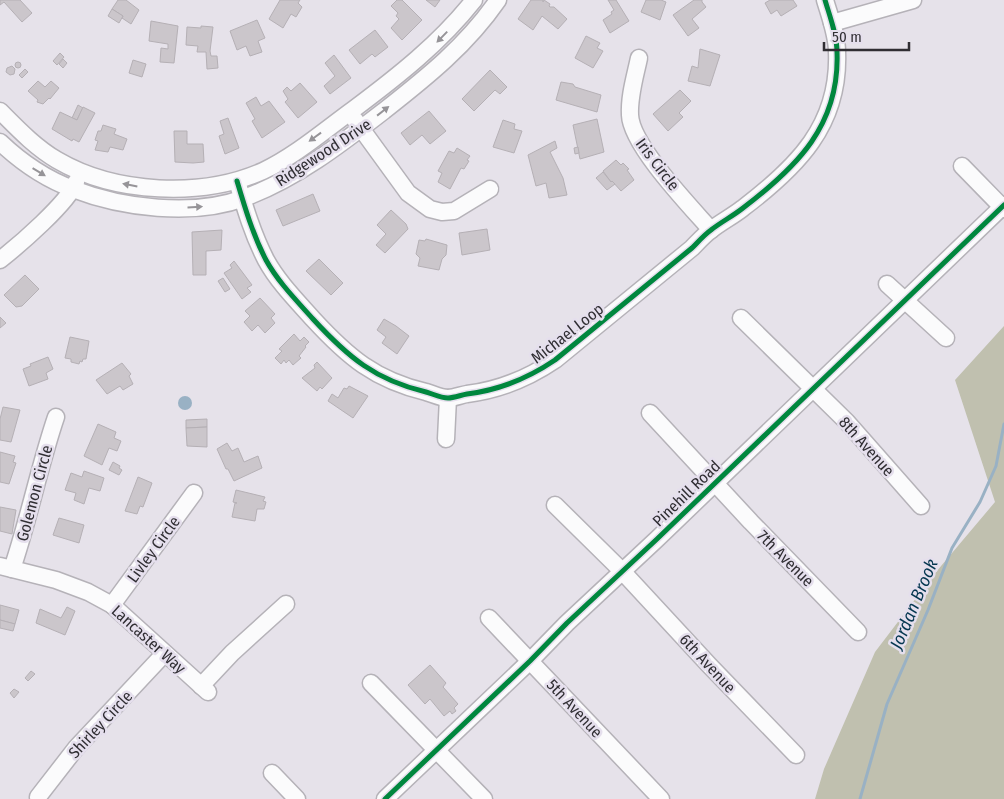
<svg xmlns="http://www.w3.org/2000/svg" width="1004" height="799" viewBox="0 0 1004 799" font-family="'Fira Sans Condensed',sans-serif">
	<rect width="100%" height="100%" fill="#e6e2ea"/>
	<polygon fill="#c0c0af" points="1004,326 1004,799 815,799 824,769 875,652 936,572 995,502 955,380"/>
	<circle fill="#99b1c4" cx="185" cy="403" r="7"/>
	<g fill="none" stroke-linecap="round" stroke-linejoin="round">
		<polyline stroke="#99b1c4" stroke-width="3" points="860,799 887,704 928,610 952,548 980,502 996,466 1004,424"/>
	</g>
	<g fill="#cbc6cb" stroke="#b5b0b5">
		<polygon points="0,0 20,0 32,13 22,22 4,2 0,5"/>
		<polygon points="118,0 126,0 139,10 131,24 122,18 123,16 112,9"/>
		<polygon points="280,0 300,0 298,3 302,7 296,17 291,14 283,28 269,19"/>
		<polygon points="397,0 402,0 422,20 402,40 391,28 399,19 396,16 398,13 391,6"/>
		<polygon points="426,0 440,0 435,7"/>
		<polygon points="531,0 543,0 543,2 544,0 550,4 549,6 550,7 554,7 567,19 558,29 542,16 533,30 518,19"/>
		<polygon points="608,0 616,0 629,21 610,33 603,20 612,14 611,12 614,10"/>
		<polygon points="646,0 661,0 666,2 660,20 641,12"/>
		<polygon points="694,0 702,0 702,2 706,7 692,19 699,28 688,36 673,15"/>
		<polygon points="770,0 793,0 797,6 781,16 777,10 771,14 765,3"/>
		<polygon points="112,9 123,16 119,23 108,16"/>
		<polygon points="257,20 265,38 258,41 262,52 250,56 246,46 237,50 230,31"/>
		<polygon points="151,21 178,26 174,63 160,62 161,48 168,49 168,44 149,41"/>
		<polygon points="201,26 213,27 210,51 211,56 217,56 218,68 207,69 206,52 197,52 198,46 186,45 187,27 201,28"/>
		<polygon points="375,30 388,47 375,57 372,54 360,64 349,50"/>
		<polygon points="586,36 600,43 597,48 603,51 593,68 575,58"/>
		<polygon points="700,49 720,55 710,86 688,81 692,66 698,68"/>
		<polygon points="60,53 64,57 57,65 53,61"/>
		<polygon points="334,55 351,78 330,94 324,86 335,76 325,63"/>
		<polygon points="63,59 67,63 63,68 59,64"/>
		<polygon points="133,60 146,64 142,77 129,73"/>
		<circle cx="18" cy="65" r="3"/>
		<polygon points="12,66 15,69 14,74 10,75 6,72 7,68"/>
		<polygon points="25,69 28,72 22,78 19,75"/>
		<polygon points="490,70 507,87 500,94 495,90 474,111 462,99"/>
		<polygon points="38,81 45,87 51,81 59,88 50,99 49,98 43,104 37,102 38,100 28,91"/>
		<polygon points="561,82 573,84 575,87 601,95 597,112 556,100"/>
		<polygon points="300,83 317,102 298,118 285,102 288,99 283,91 287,87 291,91"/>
		<polygon points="680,90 691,101 679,113 683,117 668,131 653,114"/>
		<polygon points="256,97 261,106 269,101 285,122 262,138 252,121 255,119 246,103"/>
		<polygon points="78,105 83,108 77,120 72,118"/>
		<polygon points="83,107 95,113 79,142 73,139 72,141 52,129 60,112 77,120"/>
		<polygon points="429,111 446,131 430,144 422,135 410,145 401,133"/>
		<polygon points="228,118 239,148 225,154 219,136 224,134 220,121"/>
		<polygon points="597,119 604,152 580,159 573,125"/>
		<polygon points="503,120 515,124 514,129 522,131 514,153 493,147"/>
		<polygon points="103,125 116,129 114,134 127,139 123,150 110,147 108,152 95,150 98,141 95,140 98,131 101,131"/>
		<polygon points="174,131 187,131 187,144 203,144 204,162 193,163 175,162"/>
		<polygon points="555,141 557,148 550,152 563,178 567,195 549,198 546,183 536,186 528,155"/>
		<polygon points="578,147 579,153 575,154 574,148"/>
		<polygon points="457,148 470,156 467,160 469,161 464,169 461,168 450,189 438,182 442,173 438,171 449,151 454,153"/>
		<polygon points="616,160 621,165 623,163 629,169 627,170 634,180 621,191 612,181 611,182 603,171"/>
		<polygon points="603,172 611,182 612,181 615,184 607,190 596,178"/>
		<polygon points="313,194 320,211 283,226 276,210"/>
		<polygon points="391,210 406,224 408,229 385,253 376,245 386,234 377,225"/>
		<polygon points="487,229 490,250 462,255 459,233"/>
		<polygon points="222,230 221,250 206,251 206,275 193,275 192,232"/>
		<polygon points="426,239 447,245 446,255 442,259 439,270 418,266 420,258 416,254 419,240 425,241"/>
		<polygon points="319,259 343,283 331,295 306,271"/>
		<polygon points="234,261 252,285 247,288 251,292 242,299 224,273 232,268 230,265"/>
		<polygon points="25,275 39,289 22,306 16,307 4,295"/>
		<polygon points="223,278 230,289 225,292 218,281"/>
		<polygon points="260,298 275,314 271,318 275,323 265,333 258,325 252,331 244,322 250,316 245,311"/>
		<polygon points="0,317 6,323 0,328"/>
		<polygon points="384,319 396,326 409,336 397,354 382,343 386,337 377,330"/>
		<polygon points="294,334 300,341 304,337 309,342 305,346 306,347 299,356 301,358 293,365 289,360 286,363 284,360 281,364 275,358 282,351 279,349"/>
		<polygon points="70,337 89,341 86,359 83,359 82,362 80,361 79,364 71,362 71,359 65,358"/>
		<polygon points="48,357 53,369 46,373 48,379 29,386 23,369 31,366 30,364"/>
		<polygon points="317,362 332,378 322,389 320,387 317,391 302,378 315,368 314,365"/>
		<polygon points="122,363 131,374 129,376 133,384 123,390 120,386 107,394 96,380"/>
		<polygon points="349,386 368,396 353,418 328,401 332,394 338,398 344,388 347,389"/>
		<polygon points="3,407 20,410 11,442 0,440 0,419"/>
		<polygon points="207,419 207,427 186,428 186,420"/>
		<polygon points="98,424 116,432 114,438 121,441 117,451 109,448 102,465 84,456"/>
		<polygon points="207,427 207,447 187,446 186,428"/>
		<polygon points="227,443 232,451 238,448 244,462 258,456 262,468 234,481 228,469 226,469 217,449"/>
		<polygon points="0,452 15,456 13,462 16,463 9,484 0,482"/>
		<polygon points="113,462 120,466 119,468 122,470 119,475 109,470"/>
		<polygon points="84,471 104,478 100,491 89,488 84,504 74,500 76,493 65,490 71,473 82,477"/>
		<polygon points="138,477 152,483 143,507 140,506 137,514 125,511"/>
		<polygon points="236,490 265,497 263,501 266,502 264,509 257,509 255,521 232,517 235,503 237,503 233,502"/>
		<polygon points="0,507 16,510 12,534 0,531"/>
		<polygon points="59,518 84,525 79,543 53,535"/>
		<polygon points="0,605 19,610 15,624 0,620"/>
		<polygon points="67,607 75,611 65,635 36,623 40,609 61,618"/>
		<polygon points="0,620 15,624 13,631 0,628"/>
		<polygon points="430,665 446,683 443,687 458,704 454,708 456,711 452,714 450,711 444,716 430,699 425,704 408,685"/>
		<polygon points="31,671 35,674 28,681 25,678"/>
		<polygon points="14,689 19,692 14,698 10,693"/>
	</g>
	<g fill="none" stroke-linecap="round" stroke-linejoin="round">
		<g stroke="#b5b2b8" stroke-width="19">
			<g id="minor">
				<polyline points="832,23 913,0"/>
				<path d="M 639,58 C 635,77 629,96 630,115 C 631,145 690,206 711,230"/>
				<path d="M 0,111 C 18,129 35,147 57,160 C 115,194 202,198 263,171 C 295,156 325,130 354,109 C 398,76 440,43 474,0"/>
				<polyline points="355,120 408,193 430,209 442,212 454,211 490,189"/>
				<path d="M 0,142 C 21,162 46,179 73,189 C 122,208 193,217 244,198 C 296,179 341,144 385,110 C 427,77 467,45 498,0"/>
				<polyline points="962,166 1004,209"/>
				<path d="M 237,181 C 245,208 253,235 266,260 C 278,282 297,301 313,319 C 348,357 375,380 426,392 C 433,394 441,398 448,398 C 454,398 461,395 467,394 C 500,390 527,379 555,360 L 692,248 C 698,242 704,235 711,230 C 721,222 733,216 743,208 C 797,167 840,125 837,52 C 837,35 830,17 825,0"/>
				<path d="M 0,260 C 19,245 68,203 76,182"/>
				<polyline points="887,284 946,338"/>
				<polyline points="741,318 847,422 921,506"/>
				<polyline points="650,413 751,522 858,632"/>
				<polyline points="446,439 448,398"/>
				<polyline points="555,505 622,571 709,665 796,755"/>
				<polyline points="0,566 56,580 88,592 112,605 208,692"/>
				<path d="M 12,569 C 29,519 39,467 56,417"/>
				<polyline points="112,605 194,493"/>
				<polyline points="489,618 661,799"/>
				<polyline points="371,683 484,799"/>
				<polyline points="201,686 232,653 286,604"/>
				<polyline points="272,773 297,799"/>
				<polyline points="38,797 76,748 164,654"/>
				<polyline points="385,799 530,661 567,623 657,539 1004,205"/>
			</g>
		</g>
		<use href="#minor" stroke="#fbfbfc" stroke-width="16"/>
		<g stroke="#e5dfed" stroke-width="8">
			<g id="cycleway">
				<path d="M 237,181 C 245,208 253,235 266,260 C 278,282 297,301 313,319 C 348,357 375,380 426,392 C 433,394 441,398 448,398 C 454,398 461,395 467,394 C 500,390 527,379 555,360 L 692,248 C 698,242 704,235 711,230 C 721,222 733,216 743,208 C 797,167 840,125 837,52 C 837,35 830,17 825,0"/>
				<polyline points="385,799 530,661 567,623 657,539 1004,205"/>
			</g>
		</g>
		<use href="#cycleway" stroke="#00873e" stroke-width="5"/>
	</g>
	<defs><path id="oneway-solid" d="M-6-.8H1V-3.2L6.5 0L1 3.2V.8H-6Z" transform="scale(1.25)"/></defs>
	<g fill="#969498">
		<use href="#oneway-solid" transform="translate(442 37) rotate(134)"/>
		<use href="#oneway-solid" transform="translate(383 111) rotate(-38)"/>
		<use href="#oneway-solid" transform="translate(315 137) rotate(144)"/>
		<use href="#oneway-solid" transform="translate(39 172) rotate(31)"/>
		<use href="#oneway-solid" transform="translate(130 185) rotate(-169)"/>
		<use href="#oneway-solid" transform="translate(195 207) rotate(-3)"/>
	</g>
	<g text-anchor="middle" stroke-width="5" stroke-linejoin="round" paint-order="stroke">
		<g font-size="16" fill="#302e33" stroke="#e5dfed">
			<text transform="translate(323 152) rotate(-33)" y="6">Ridgewood Drive</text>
			<text transform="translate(658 164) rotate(53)" y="6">Iris Circle</text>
			<text transform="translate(567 333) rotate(-38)" y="6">Michael Loop</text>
			<text transform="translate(867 446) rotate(48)" y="6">8th Avenue</text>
			<text transform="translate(34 493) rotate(-75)" y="6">Golemon Circle</text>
			<text transform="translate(686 493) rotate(-44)" y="6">Pinehill Road</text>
			<text transform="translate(153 549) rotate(-54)" y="6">Livley Circle</text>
			<text transform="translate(786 558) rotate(45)" y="6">7th Avenue</text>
			<text transform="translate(149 639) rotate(42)" y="6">Lancaster Way</text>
			<text transform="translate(708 663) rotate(47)" y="6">6th Avenue</text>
			<text transform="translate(575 708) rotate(47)" y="6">5th Avenue</text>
			<text transform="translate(100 724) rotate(-47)" y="6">Shirley Circle</text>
		</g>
		<g font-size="18" font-style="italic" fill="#053750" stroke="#e5dfed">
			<text transform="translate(914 604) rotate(-67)" y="6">Jordan Brook</text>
		</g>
	</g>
	<path d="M824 42v8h85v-8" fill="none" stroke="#302e33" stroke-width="2.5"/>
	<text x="832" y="42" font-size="15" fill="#302e33" stroke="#e5dfed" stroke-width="4" paint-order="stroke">50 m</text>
</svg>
